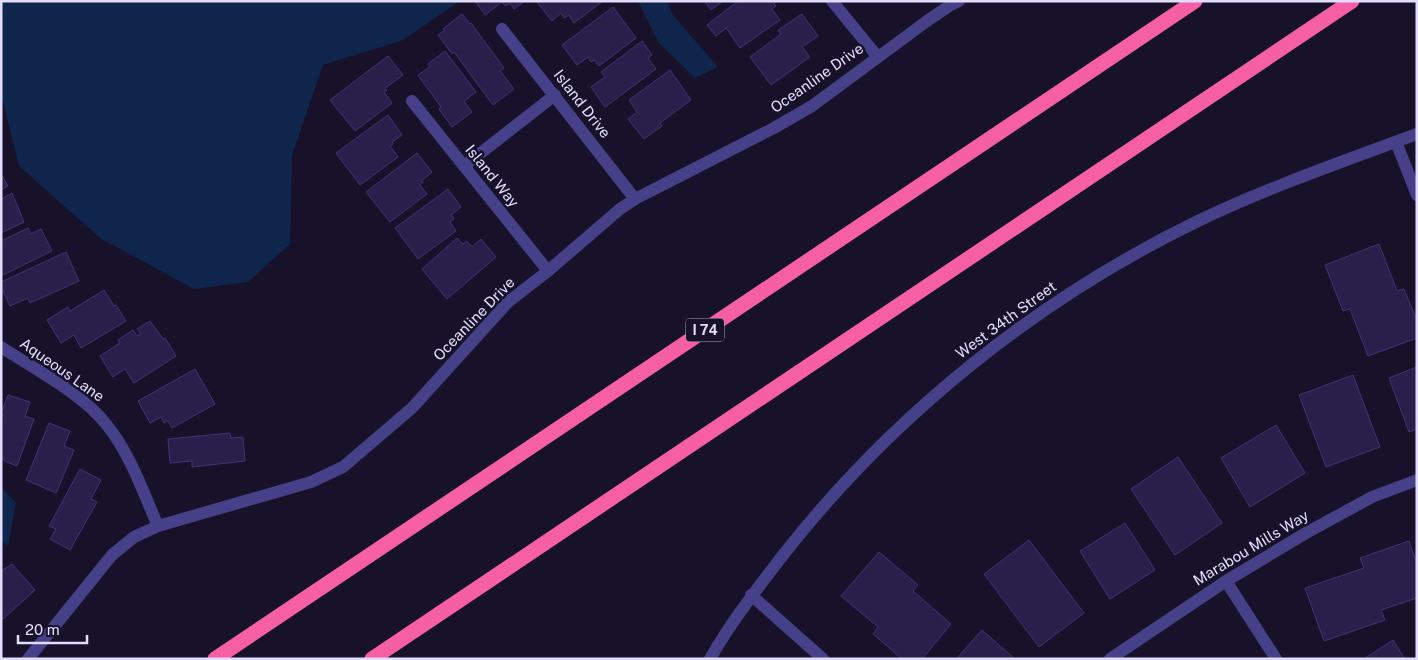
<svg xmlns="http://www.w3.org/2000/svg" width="1418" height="660" viewBox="0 0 1418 660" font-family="'Public Sans',sans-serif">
	<rect width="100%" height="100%" fill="#17122a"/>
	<g fill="#10254c">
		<polygon points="1,1 460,1 403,40 323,65 292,155 290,244 248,282 194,289 100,238 19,166 3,101 1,101"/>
		<polygon points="638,1 668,1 672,14 718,67 695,78 659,43"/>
		<polygon points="1,487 16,503 8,546 1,540"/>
	</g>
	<g fill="#291f4a" stroke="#413375">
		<polygon points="475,1 525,1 514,9 510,3 505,6 502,2 485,15"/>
		<polygon points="538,1 603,1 574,23 569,15 564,18 561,13 552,21 537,2"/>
		<polygon points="704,1 723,1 711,10"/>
		<polygon points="738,1 777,1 774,4 776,6 772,9 780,20 740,48 726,28 716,36 707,25"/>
		<polygon points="613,7 636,38 599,66 594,60 591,62 588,57 577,65 562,45"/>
		<polygon points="462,14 470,24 471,23 504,68 500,71 514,89 493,105 454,52 452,54 438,35 445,30 443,29"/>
		<polygon points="802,14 818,36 802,47 810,57 771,85 750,57 781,34 778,30"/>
		<polygon points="642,41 652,55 648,58 656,69 605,107 591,87 605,77 601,72"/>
		<polygon points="445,51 476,92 464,101 472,112 452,127 439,109 441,107 418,75 430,67 428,64"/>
		<polygon points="388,56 403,75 385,88 387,90 384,92 392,103 355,131 330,100"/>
		<polygon points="670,70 691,100 660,123 662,126 644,139 628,119 637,112 629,100"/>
		<polygon points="388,115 402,135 392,142 393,144 390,146 398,157 360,185 336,153"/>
		<polygon points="417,153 432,172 421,181 423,182 420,185 427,194 390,222 366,192"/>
		<polygon points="1,174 8,186 1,190"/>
		<polygon points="448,189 461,207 451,215 454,219 450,222 456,231 418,259 395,228"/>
		<polygon points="12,193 24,222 1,233 1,199"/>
		<polygon points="28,228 31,234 41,229 52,251 3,275 1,271 1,241"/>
		<polygon points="457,238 463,244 467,241 472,247 481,239 496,257 447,299 422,269"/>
		<polygon points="1379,244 1397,291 1404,289 1417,321 1417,338 1368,356 1350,309 1343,311 1325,265"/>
		<polygon points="66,252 79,281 30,303 28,298 10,306 1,287 1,282"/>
		<polygon points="104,290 114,306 116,305 126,321 81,348 74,335 61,343 47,320 68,307 70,311"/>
		<polygon points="150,321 163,339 165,338 176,356 134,383 125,369 113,377 100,356 120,343 118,340 133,330 137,336 141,334 137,329"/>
		<polygon points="1417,367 1417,429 1409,432 1389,378"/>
		<polygon points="195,369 215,404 172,428 168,421 164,423 161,417 150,423 138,401"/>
		<polygon points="1353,375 1380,447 1326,467 1299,395"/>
		<polygon points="8,395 30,402 25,416 34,419 17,466 4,461 4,459 1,458 1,419 3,415 1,413"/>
		<polygon points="49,423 70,431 64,446 74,450 56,493 26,480"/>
		<polygon points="1276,425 1305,473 1250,507 1221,458"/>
		<polygon points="230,433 231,438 243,437 245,461 192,467 192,461 170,463 168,439"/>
		<polygon points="1178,457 1222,523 1175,555 1131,489"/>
		<polygon points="80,469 101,480 91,499 97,502 70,550 50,539 56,529 49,526"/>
		<polygon points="1125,523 1155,570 1110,599 1080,551"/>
		<polygon points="1029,540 1084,613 1039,647 984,574"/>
		<polygon points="1409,541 1417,564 1417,598 1381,610 1385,620 1324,641 1305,588 1364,568 1360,558"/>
		<polygon points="879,552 918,585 913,591 951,624 922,659 902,659 873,634 878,627 841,596"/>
		<polygon points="12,564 35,590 3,619 1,617 1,571"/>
		<polygon points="982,630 1015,659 956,659"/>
		<polygon points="1393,640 1405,659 1364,659"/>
	</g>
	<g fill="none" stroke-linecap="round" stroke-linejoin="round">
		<g stroke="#454087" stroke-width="12">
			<polyline points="832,1 877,56"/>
			<polyline points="502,29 635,199"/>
			<polyline points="412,101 548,271"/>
			<polyline points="1396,142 1417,195"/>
			<polyline points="464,166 555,95"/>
			<path d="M 1,347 C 33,368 83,394 106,424 C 130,453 143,492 158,526"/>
			<polyline points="1226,581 1276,659"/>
			<polyline points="751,595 823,659"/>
			<polyline points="28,659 112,555 134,537 158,526 311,482 343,467 412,408 508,302 548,271 620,209 635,199 774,128 812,106 927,21 949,6 959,1"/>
			<polyline points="1110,659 1226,581 1306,533 1372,497 1417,480"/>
		</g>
		<path stroke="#454087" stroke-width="12" d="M 710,659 C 731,622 757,589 783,555 C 893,415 1037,299 1198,221 C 1269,187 1344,161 1417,134"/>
		<g stroke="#f75fa4" stroke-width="15">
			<polyline points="215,659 1195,1"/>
			<polyline points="372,659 1352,1"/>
		</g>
	</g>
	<g text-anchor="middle" stroke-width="5" stroke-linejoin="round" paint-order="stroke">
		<rect fill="#17122a" stroke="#a5a0be" stroke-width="1" x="686" y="318.5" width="38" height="23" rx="4"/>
		<g font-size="14" font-weight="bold" fill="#e2ddfd">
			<text x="705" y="335">I 74</text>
		</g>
		<g font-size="15" fill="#e2ddfd" stroke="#17122a">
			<text transform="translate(817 78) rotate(-35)" y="5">Oceanline Drive</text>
			<text transform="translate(582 104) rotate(52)" y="5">Island Drive</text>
			<text transform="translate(492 176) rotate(51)" y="5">Island Way</text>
			<text transform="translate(474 319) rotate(-46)" y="5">Oceanline Drive</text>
			<text transform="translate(1006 320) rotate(-36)" y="5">West 34th Street</text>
			<text transform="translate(62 370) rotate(35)" y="5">Aqueous Lane</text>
			<text transform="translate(1251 548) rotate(-31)" y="5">Marabou Mills Way</text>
		</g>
	</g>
	<rect width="1418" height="660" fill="none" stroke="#e2ddfd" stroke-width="5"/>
	<path d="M18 635v8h69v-8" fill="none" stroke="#e2ddfd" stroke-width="2.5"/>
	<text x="25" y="635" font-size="15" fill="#e2ddfd" stroke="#17122a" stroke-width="4" paint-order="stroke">20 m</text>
</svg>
